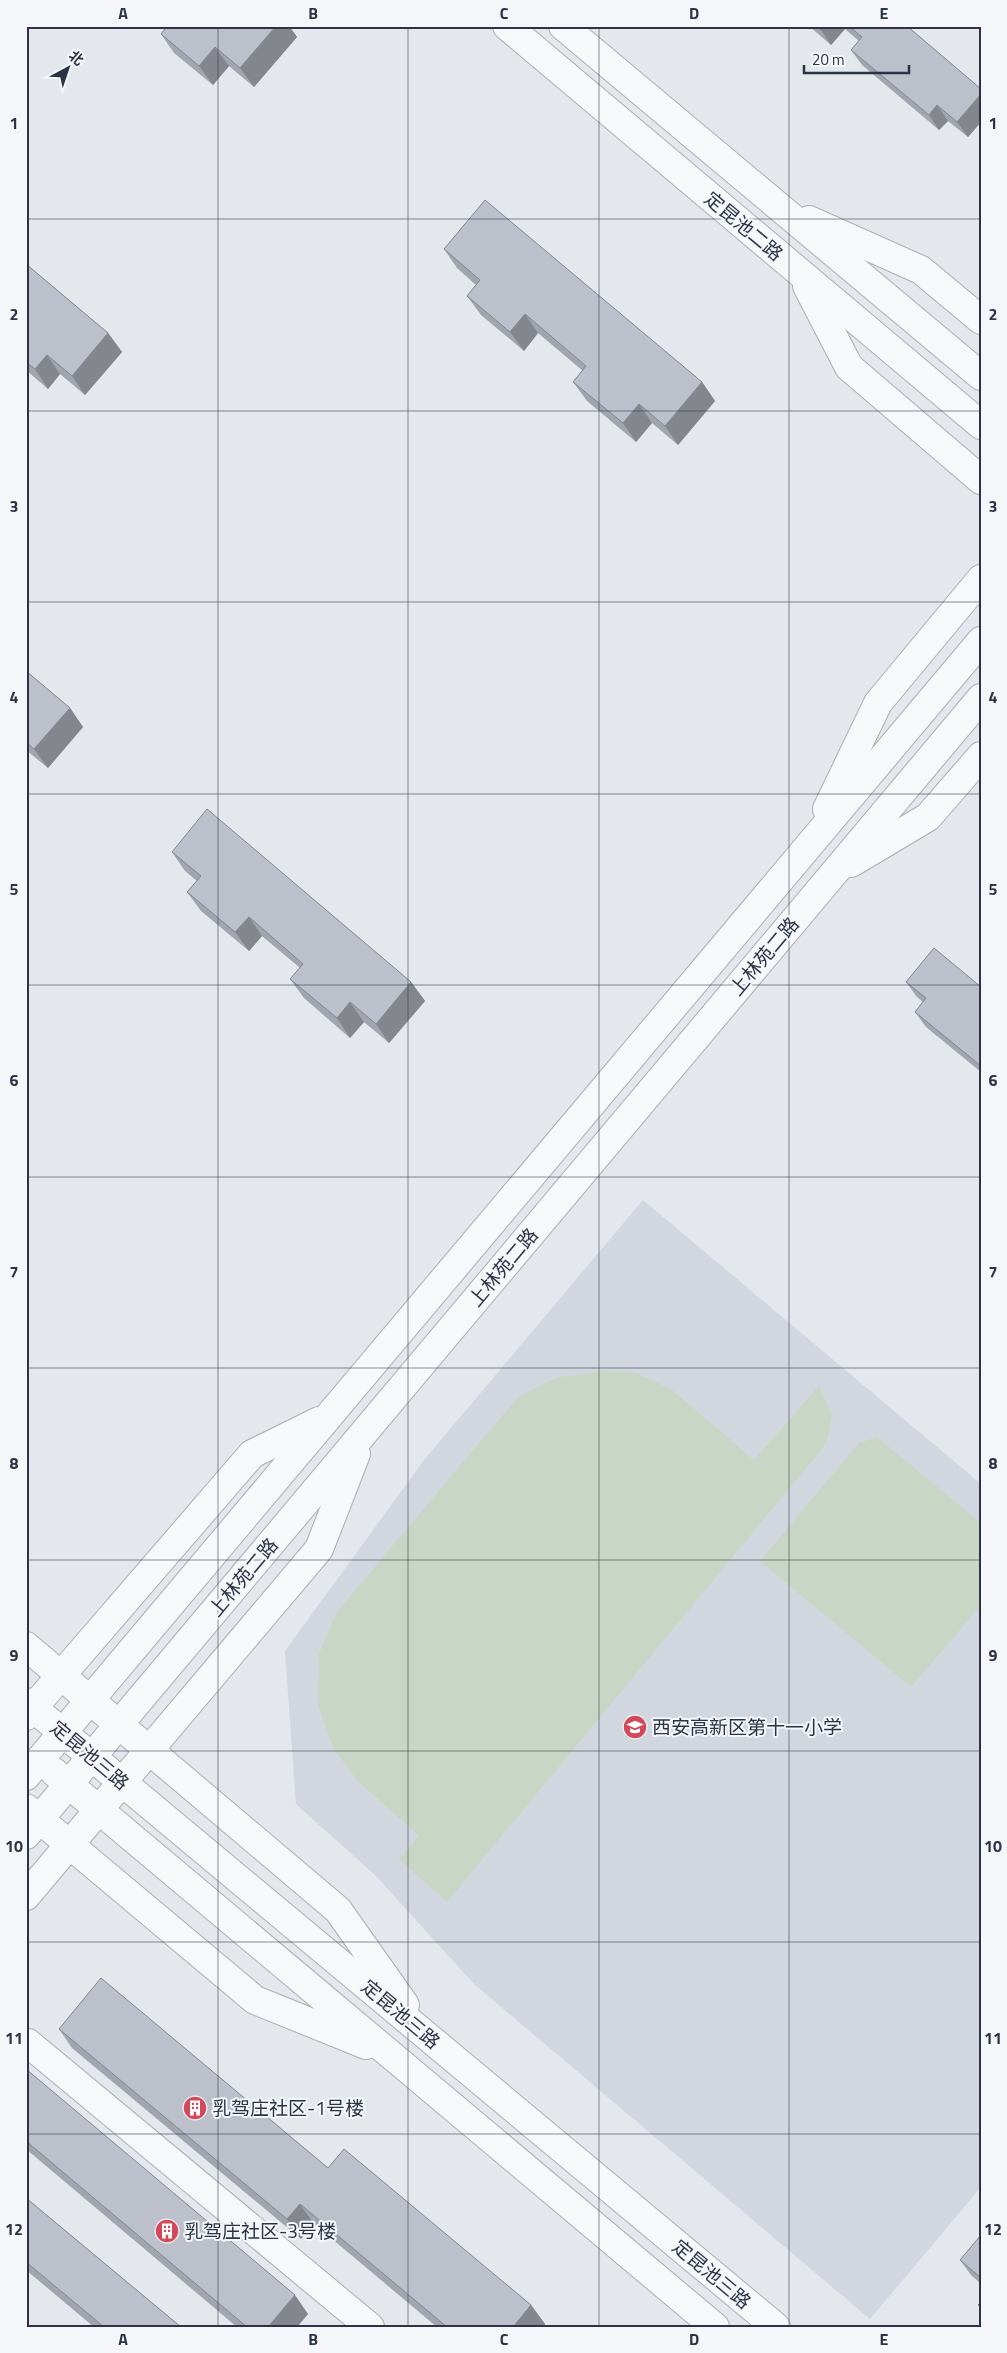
<svg xmlns="http://www.w3.org/2000/svg" width="1007" height="2353" viewBox="0 0 1007 2353" font-family="'Titillium Web','Noto Sans SC',sans-serif">
	<rect width="100%" height="100%" fill="#e4e7ec"/>
	<polygon fill="#d2d6de" points="643,1200 981,1484 981,2187 870,2319 474,1984 376,1876 296,1804 285,1651 424,1460"/>
	<g fill="#c9d6c5">
		<polygon points="603,1371 634,1372 671,1389 754,1460 819,1386 832,1415 826,1444 447,1902 399,1859 419,1836 357,1780 334,1749 318,1706 319,1654 336,1613 518,1397 556,1378"/>
		<polygon points="877,1437 981,1523 981,1605 911,1687 760,1561 859,1443"/>
	</g>
	<g fill="none" stroke-linecap="round" stroke-linejoin="round">
		<g stroke="#a9aeb7" stroke-width="30">
			<g id="minor">
				<polyline points="507,26 981,425"/>
				<polyline points="563,26 981,376"/>
				<polyline points="809,220 921,270 981,320"/>
				<polyline points="807,286 849,367 981,480"/>
				<polyline points="827,809 878,703 981,579"/>
				<polyline points="851,863 928,817 981,756"/>
				<polyline points="26,1646 338,1910 405,2005"/>
				<polyline points="26,1702 776,2327"/>
				<polyline points="26,1716 252,1454 319,1421"/>
				<polyline points="54,1772 715,2327"/>
				<polyline points="26,1776 981,641"/>
				<polyline points="26,1808 255,2000 366,2045"/>
				<polyline points="26,1835 981,698"/>
				<polyline points="26,1896 319,1549 356,1454"/>
				<polyline points="26,2045 28,2043 370,2327"/>
			</g>
		</g>
		<use href="#minor" stroke="#f7f8fa" stroke-width="28"/>
	</g>
	<g fill="#a1a5ae">
		<polygon points="167,26 289,26 297,37 254,87 229,66 213,85 174,53 161,34"/>
		<polygon points="809,26 907,26 981,89 981,122 968,137 948,121 939,130 862,65 851,50 859,41 845,29 831,45"/>
		<polygon points="444,249 702,382 715,401 678,445 652,423 636,442 587,401 573,382 583,371 538,333 524,351 481,315 467,296 476,285 457,268"/>
		<polygon points="26,264 108,333 122,352 85,395 60,374 48,389 26,370"/>
		<polygon points="26,671 70,708 83,727 48,768 26,750"/>
		<polygon points="172,852 411,982 425,1001 389,1043 364,1022 350,1038 304,998 290,979 300,968 262,936 249,951 201,911 187,892 197,881 185,871"/>
		<polygon points="906,982 981,987 981,1072 926,1027 915,1012 923,1002 917,997"/>
		<polygon points="59,2029 328,2168 531,2305 545,2324 543,2327 437,2327 313,2223 301,2239 72,2048"/>
		<polygon points="26,2069 308,2314 297,2327 237,2327 26,2149"/>
		<polygon points="26,2198 181,2327 94,2327 26,2270"/>
		<polygon points="981,2235 981,2284 971,2275 960,2260"/>
	</g>
	<g fill="#83868d">
		<polygon points="276,26 289,26 297,37 254,87 240,68"/>
		<polygon points="824,26 843,26 845,29 831,45 821,30"/>
		<polygon points="215,47 229,66 213,85 199,66"/>
		<polygon points="981,94 981,122 968,137 957,122"/>
		<polygon points="937,105 948,121 939,130 929,115"/>
		<polygon points="525,314 538,333 524,351 510,332"/>
		<polygon points="108,333 122,352 85,395 72,376"/>
		<polygon points="47,355 60,374 48,389 35,369"/>
		<polygon points="702,382 715,401 678,445 665,426"/>
		<polygon points="639,404 652,423 636,442 623,423"/>
		<polygon points="70,708 83,727 48,768 34,749"/>
		<polygon points="249,917 262,936 249,951 235,932"/>
		<polygon points="411,982 425,1001 389,1043 376,1024"/>
		<polygon points="350,1002 364,1022 350,1038 337,1018"/>
		<polygon points="300,2204 313,2223 301,2239 287,2219"/>
		<polygon points="295,2295 308,2314 297,2327 268,2327"/>
		<polygon points="531,2305 545,2324 543,2327 513,2327"/>
	</g>
	<g fill="#bbc0ca" stroke="#83868d">
		<polygon points="167,26 276,26 240,68 215,47 199,66 161,34"/>
		<polygon points="817,26 824,26 821,30"/>
		<polygon points="849,26 907,26 981,89 981,94 957,122 937,105 929,115 851,50 862,37"/>
		<polygon points="485,200 702,382 665,426 639,404 623,423 573,382 586,366 525,314 510,332 467,296 480,280 444,249"/>
		<polygon points="26,264 108,333 72,376 47,355 35,369 26,362"/>
		<polygon points="26,671 70,708 34,749 26,742"/>
		<polygon points="207,809 411,982 376,1024 350,1002 337,1018 290,979 303,964 249,917 235,932 187,892 201,876 172,852"/>
		<polygon points="934,948 981,987 981,1066 915,1012 926,998 906,982"/>
		<polygon points="101,1978 328,2168 344,2149 531,2305 513,2327 447,2327 300,2204 287,2219 59,2029"/>
		<polygon points="26,2069 295,2295 268,2327 247,2327 26,2141"/>
		<polygon points="26,2198 181,2327 104,2327 26,2262"/>
		<polygon points="981,2235 981,2278 960,2260"/>
		<polygon points="981,2302 981,2307 978,2305"/>
	</g>
	<path fill="none" stroke="#2b3445" stroke-width="1" stroke-opacity="0.55" d="M 218,26 L 218,2327M 408,26 L 408,2327M 599,26 L 599,2327M 789,26 L 789,2327M 26,219 L 981,219M 26,411 L 981,411M 26,602 L 981,602M 26,794 L 981,794M 26,985 L 981,985M 26,1177 L 981,1177M 26,1368 L 981,1368M 26,1560 L 981,1560M 26,1751 L 981,1751M 26,1942 L 981,1942M 26,2134 L 981,2134"/>
	<defs>
		<g id="school-disc" transform="scale(1.25)"><circle r="9.5" fill="#d1495b" stroke="#f4f6f9"/><path d="M0-5L7-2L0 1L-7-2ZM-4 1L0 2.5L4 1V4Q0 6-4 4Z" fill="#fff"/></g>
		<g id="building-disc" transform="scale(1.25)"><circle r="9.5" fill="#d1495b" stroke="#f4f6f9"/><path d="M-4-6H4V6H1V3H-1V6H-4ZM-2.5-4.3h1.7v1.8h-1.7ZM.8-4.3h1.7v1.8H.8ZM-2.5-1h1.7V.8h-1.7ZM.8-1h1.7V.8H.8Z" fill="#fff"/></g>
	</defs>
	<g fill-rule="evenodd">
		<use href="#school-disc" x="635" y="1727"/>
		<use href="#building-disc" x="195" y="2108"/>
		<use href="#building-disc" x="167" y="2231"/>
	</g>
	<g text-anchor="middle" stroke-width="4" stroke-linejoin="round" paint-order="stroke">
		<g font-size="19" fill="#2b3445" stroke="#f4f6f9">
			<text transform="translate(744 226) rotate(40)" y="7">定昆池二路</text>
			<text transform="translate(764 956) rotate(-50)" y="7">上林苑二路</text>
			<text transform="translate(503 1267) rotate(-50)" y="7">上林苑二路</text>
			<text transform="translate(243 1577) rotate(-50)" y="7">上林苑二路</text>
			<text transform="translate(90 1755) rotate(40)" y="7">定昆池三路</text>
			<text transform="translate(401 2014) rotate(40)" y="7">定昆池三路</text>
			<text transform="translate(712 2274) rotate(40)" y="7">定昆池三路</text>
		</g>
		<g font-size="19" fill="#2b3445" stroke="#f4f6f9" text-anchor="start">
			<text x="652" y="1734">西安高新区第十一小学</text>
			<text x="212" y="2115">乳驾庄社区-1号楼</text>
			<text x="184" y="2238">乳驾庄社区-3号楼</text>
		</g>
	</g>
	<rect width="1007" height="2353" fill="none" stroke="#f4f6f9" stroke-width="55"/>
	<g transform="translate(68 68) rotate(40)" stroke="#f4f6f9" stroke-width="4" paint-order="stroke">
	<path d="M0-4L9 19L0 12L-9 19Z" fill="#2b3445"/>
	<text y="-8" font-size="14" font-weight="bold" text-anchor="middle" fill="#2b3445">北</text>
	</g>
	<path d="M804 65v8h105v-8" fill="none" stroke="#2b3445" stroke-width="2.5"/>
	<text x="812" y="65" font-size="15" fill="#2b3445" stroke="#f4f6f9" stroke-width="4" paint-order="stroke">20 m</text>
	<rect x="28" y="28" width="952" height="2298" fill="none" stroke="#2b3445" stroke-width="2"/>
	<g font-size="16" text-anchor="middle" font-weight="bold" fill="#2b3445">
		<text x="123" y="19">A</text>
		<text x="313" y="19">B</text>
		<text x="504" y="19">C</text>
		<text x="694" y="19">D</text>
		<text x="884" y="19">E</text>
		<text x="14" y="129">1</text>
		<text x="993" y="129">1</text>
		<text x="14" y="320">2</text>
		<text x="993" y="320">2</text>
		<text x="14" y="512">3</text>
		<text x="993" y="512">3</text>
		<text x="14" y="703">4</text>
		<text x="993" y="703">4</text>
		<text x="14" y="895">5</text>
		<text x="993" y="895">5</text>
		<text x="14" y="1086">6</text>
		<text x="993" y="1086">6</text>
		<text x="14" y="1278">7</text>
		<text x="993" y="1278">7</text>
		<text x="14" y="1469">8</text>
		<text x="993" y="1469">8</text>
		<text x="14" y="1661">9</text>
		<text x="993" y="1661">9</text>
		<text x="14" y="1852">10</text>
		<text x="993" y="1852">10</text>
		<text x="14" y="2044">11</text>
		<text x="993" y="2044">11</text>
		<text x="14" y="2235">12</text>
		<text x="993" y="2235">12</text>
		<text x="123" y="2345">A</text>
		<text x="313" y="2345">B</text>
		<text x="504" y="2345">C</text>
		<text x="694" y="2345">D</text>
		<text x="884" y="2345">E</text>
	</g>
</svg>
